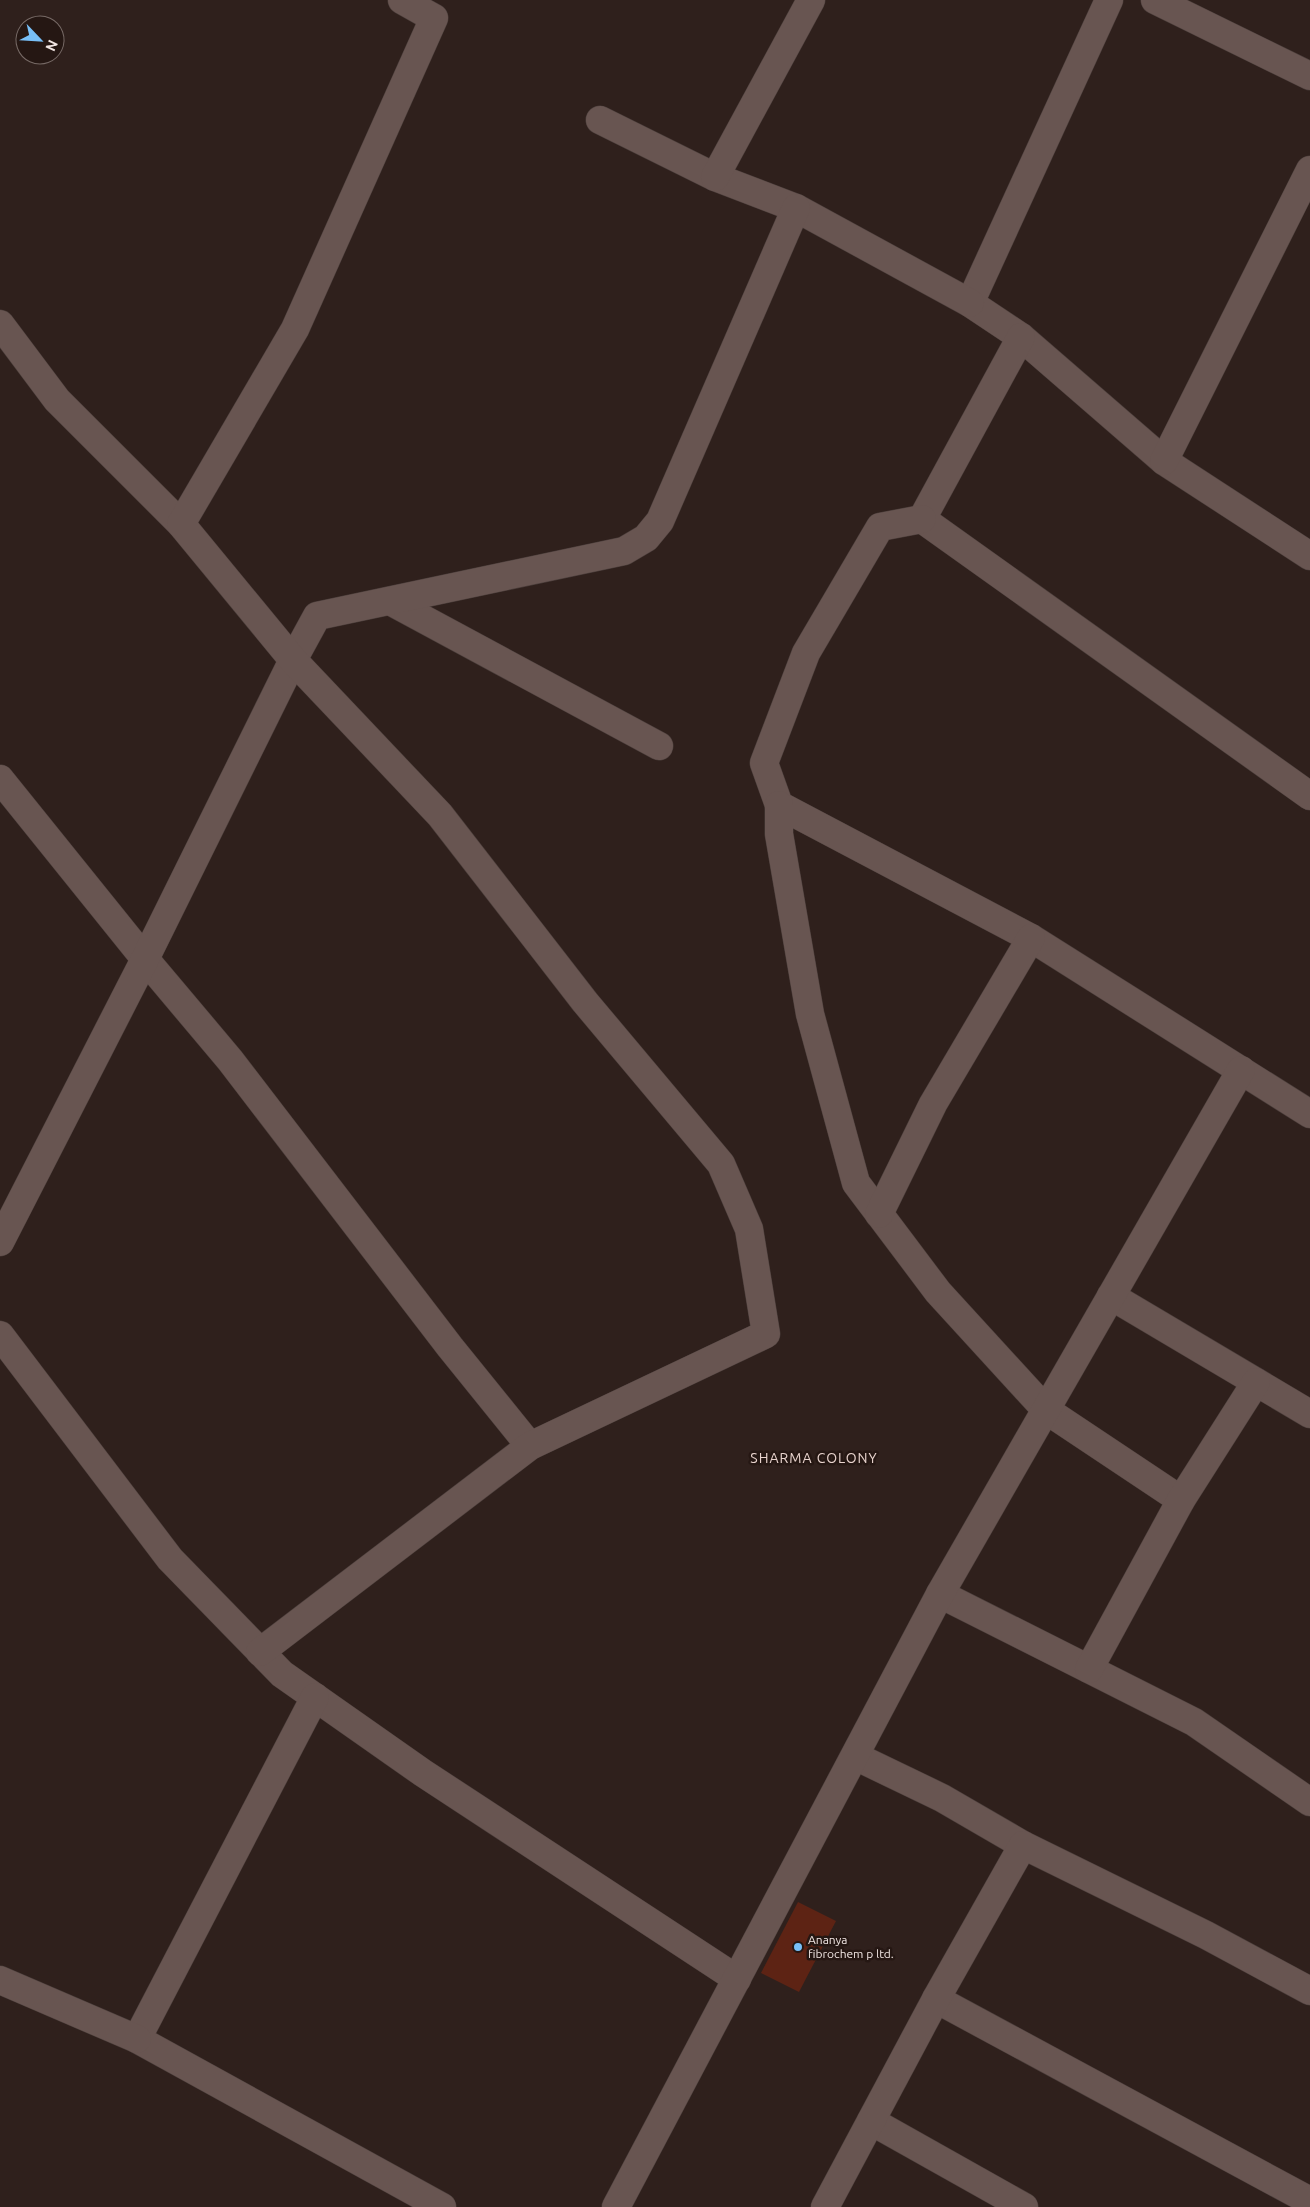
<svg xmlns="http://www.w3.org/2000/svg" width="1310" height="2207" viewBox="0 0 1310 2207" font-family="Ubuntu,sans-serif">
	<rect width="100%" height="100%" fill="#2f201c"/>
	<polygon fill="#5d2314" points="798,1902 836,1921 799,1992 761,1973"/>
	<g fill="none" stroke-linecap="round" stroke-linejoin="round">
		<g stroke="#4b3e3b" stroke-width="29">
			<g id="minor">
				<polyline points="1109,0 970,303 1021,337 1164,461 1310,556"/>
				<polyline points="1155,0 1310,76"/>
				<polyline points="600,120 715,177 796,208 970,303"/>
				<polyline points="715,177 811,0"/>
				<polyline points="0,324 57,400 181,524"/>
				<polyline points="1021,337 922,519 1310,796"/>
				<polyline points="1164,461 1310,170"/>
				<polyline points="922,519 880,527 806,653 764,763 779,805 1031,938 1310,1114"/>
				<polyline points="390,601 659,746"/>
				<polyline points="0,779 145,959 230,1060 450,1347 530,1446"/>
				<polyline points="779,805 779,834 810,1014 856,1183 938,1292 1046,1410 1181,1500"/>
				<polyline points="879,1214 933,1104 1031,938"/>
				<polyline points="0,1242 145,959 293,660 317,616 624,551 646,538 660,521 796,208"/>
				<polyline points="1111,1296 1310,1414"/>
				<polyline points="0,1335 170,1559 282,1674 423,1773 737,1979"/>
				<polyline points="940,1594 1194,1722 1310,1802"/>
				<polyline points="260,1652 530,1446 766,1334 749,1229 721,1164 585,1002 440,815 293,660 181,524 295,329 434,18 402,0"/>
				<polyline points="1089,1669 1181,1500 1256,1382"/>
				<polyline points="315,1697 137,2039 442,2207"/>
				<polyline points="855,1756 942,1798 1023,1845"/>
				<polyline points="0,1980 137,2039"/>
				<polyline points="936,1999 1310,2201"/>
				<polyline points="871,2121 1024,2207"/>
				<polyline points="616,2207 940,1594 1241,1070"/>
				<polyline points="825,2207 936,1999 1023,1845 1206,1935 1310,1991"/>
			</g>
		</g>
		<use href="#minor" stroke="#685551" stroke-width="28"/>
	</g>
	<circle fill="#78bff7" stroke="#251713" stroke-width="2" cx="798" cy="1947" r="5"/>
	<g text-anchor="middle" stroke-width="5" stroke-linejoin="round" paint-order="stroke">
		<g font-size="12" fill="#f1e6e3" stroke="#251713" text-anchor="start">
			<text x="808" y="1944">Ananya<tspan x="808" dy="14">fibrochem p ltd.</tspan></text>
		</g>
		<g font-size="14" letter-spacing="1" fill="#e9d4ce" stroke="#251713">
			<text x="814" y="1463">SHARMA COLONY</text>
		</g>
	</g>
	<g transform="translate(40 40) rotate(115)"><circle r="24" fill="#251713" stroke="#776a66"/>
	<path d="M0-4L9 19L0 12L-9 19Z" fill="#78bff7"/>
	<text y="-8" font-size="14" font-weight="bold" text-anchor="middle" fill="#f1e6e3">N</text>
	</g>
</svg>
